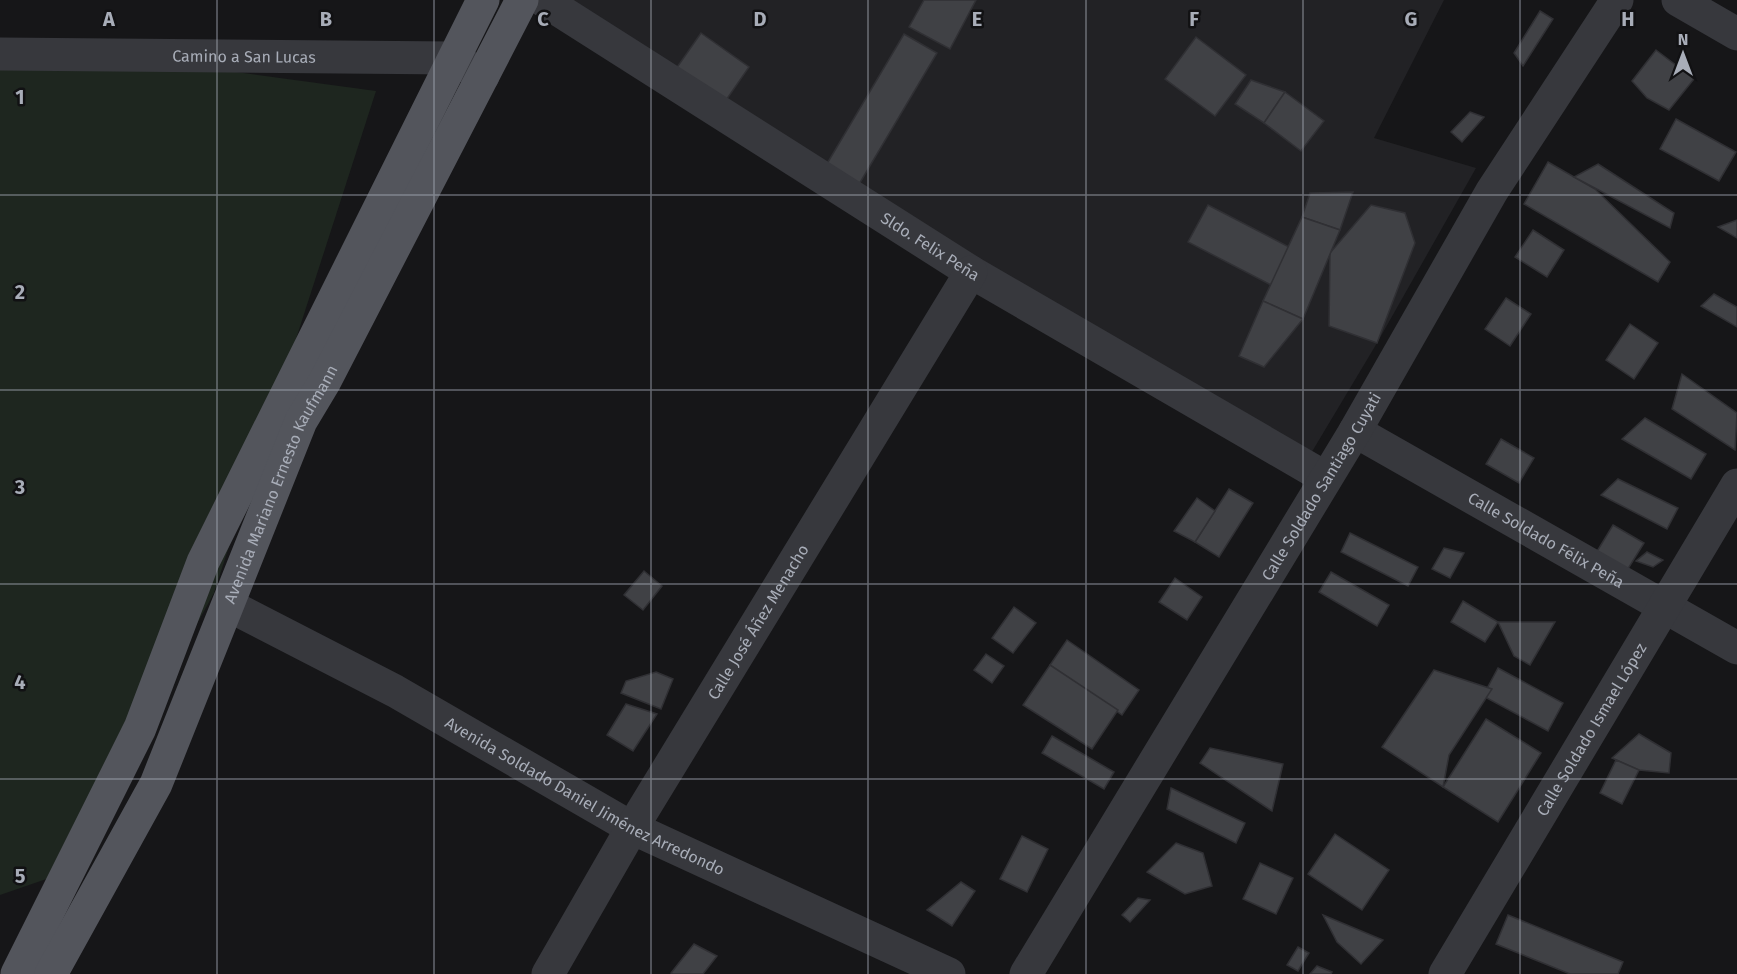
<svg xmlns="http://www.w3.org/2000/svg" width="1737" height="974" viewBox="0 0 1737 974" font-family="'Fira Sans',sans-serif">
	<rect width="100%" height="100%" fill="#161618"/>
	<polygon fill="#222225" points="544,0 1444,0 1374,138 1476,168 1377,343 1310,455"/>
	<polygon fill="#1e261f" points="0,40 376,91 214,593 58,875 0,895"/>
	<g fill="#404145" stroke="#303034" stroke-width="1.5">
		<polygon points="924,0 976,0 950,49 909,27"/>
		<polygon points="1540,11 1553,19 1523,66 1514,53"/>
		<polygon points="701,33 749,67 722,106 673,73"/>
		<polygon points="904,34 937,53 858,186 825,167"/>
		<polygon points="1196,37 1246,75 1215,116 1165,79"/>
		<polygon points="1656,50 1694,79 1669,110 1647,98 1632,81"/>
		<polygon points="1251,80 1285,92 1264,123 1235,104"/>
		<polygon points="1285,92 1324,121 1301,151 1264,123"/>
		<polygon points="1470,112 1484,117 1462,142 1451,132"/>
		<polygon points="1676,119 1736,152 1719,181 1660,149"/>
		<polygon points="1548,162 1595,189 1670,262 1658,282 1524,204"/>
		<polygon points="1598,164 1674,213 1670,228 1574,177"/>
		<polygon points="1353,192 1340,230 1302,217 1310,193"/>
		<polygon points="1208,205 1291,248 1271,285 1188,242"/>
		<polygon points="1371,205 1405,213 1415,243 1377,343 1329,326 1330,253"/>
		<polygon points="1302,217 1340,230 1303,319 1263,301"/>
		<polygon points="1737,220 1737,238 1718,227"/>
		<polygon points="1533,230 1564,250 1547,277 1515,257"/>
		<polygon points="1714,294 1737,307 1737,327 1701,306"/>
		<polygon points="1506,298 1531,314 1510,346 1485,329"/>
		<polygon points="1263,301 1303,319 1264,367 1239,356"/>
		<polygon points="1630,324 1658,343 1634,379 1606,360"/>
		<polygon points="1682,374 1737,413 1735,450 1672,409"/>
		<polygon points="1645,418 1706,454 1691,479 1622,439"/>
		<polygon points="1501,439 1534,458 1519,483 1486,464"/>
		<polygon points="1618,479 1678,508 1667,529 1601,495"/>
		<polygon points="1229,489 1253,503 1219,557 1195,542"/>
		<polygon points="1197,498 1215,511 1195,542 1174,531"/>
		<polygon points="1613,525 1644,543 1626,572 1596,553"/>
		<polygon points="1350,533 1418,567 1408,586 1341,552"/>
		<polygon points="1444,548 1464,553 1450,578 1432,569"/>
		<polygon points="1647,552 1663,560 1653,567 1636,561"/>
		<polygon points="644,571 662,586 643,610 624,595"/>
		<polygon points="1331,572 1389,605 1377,626 1319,592"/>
		<polygon points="1175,578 1202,597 1187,620 1159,602"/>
		<polygon points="1463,601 1498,622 1485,642 1451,622"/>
		<polygon points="1014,607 1036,623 1013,653 992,638"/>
		<polygon points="1498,622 1555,622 1530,665 1514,656"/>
		<polygon points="1067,640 1139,690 1122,715 1050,665"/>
		<polygon points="986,654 1004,666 992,683 974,670"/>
		<polygon points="1050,665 1118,710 1092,749 1023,705"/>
		<polygon points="1498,668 1563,703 1548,731 1483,696"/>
		<polygon points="1434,670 1492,689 1449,755 1443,787 1382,747"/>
		<polygon points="656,672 673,679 661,709 621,693 626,681"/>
		<polygon points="626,704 657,714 633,751 607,735"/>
		<polygon points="1486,719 1541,753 1498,822 1443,787"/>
		<polygon points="1639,734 1671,753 1669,773 1639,770 1612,758"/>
		<polygon points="1052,736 1114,772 1104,789 1042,753"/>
		<polygon points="1210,748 1283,764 1272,811 1200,763"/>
		<polygon points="1616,760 1639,770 1622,804 1600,793"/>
		<polygon points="1171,788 1245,823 1236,843 1167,809"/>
		<polygon points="1335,834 1389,870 1362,910 1308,874"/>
		<polygon points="1022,836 1048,849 1027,892 1000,879"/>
		<polygon points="1176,843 1203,853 1212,886 1185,894 1147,872"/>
		<polygon points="1260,863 1293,878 1276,914 1243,899"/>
		<polygon points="961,882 975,891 952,926 927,910"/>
		<polygon points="1138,898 1150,900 1130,922 1122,915"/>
		<polygon points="1323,915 1383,940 1361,964 1337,942"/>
		<polygon points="1508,915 1623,962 1618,974 1570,974 1496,944"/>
		<polygon points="694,944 717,956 703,974 673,974 671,973"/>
		<polygon points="1298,947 1309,953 1298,971 1287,965"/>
		<polygon points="1317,966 1332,972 1331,974 1310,974"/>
	</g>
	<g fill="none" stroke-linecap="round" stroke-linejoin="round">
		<g stroke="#37383d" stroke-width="33">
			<path id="s1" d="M 543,0 L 971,272 L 1326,478"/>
			<polyline points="1678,0 1737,34"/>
			<path id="s2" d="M 0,54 L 453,58 L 483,76"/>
			<path id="s3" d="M 1355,431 L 1737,648"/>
			<path id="s4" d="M 228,605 L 395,691 L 632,828 L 949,974"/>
			<path id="s5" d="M 548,974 L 632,828 L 971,272"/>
			<path id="s6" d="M 1026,974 L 1355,431 L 1492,191 L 1617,0"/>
			<path id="s7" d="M 1445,974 L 1737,485"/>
		</g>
		<g stroke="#53555c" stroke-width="33">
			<polyline points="17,974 140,728 203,562 483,0"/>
			<path id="s8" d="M 51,974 L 156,784 L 301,421 L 325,381 L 522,0"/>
		</g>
	</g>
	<path fill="none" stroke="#a8adb8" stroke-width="1.5" stroke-opacity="0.55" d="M 217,0 L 217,974M 434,0 L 434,974M 651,0 L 651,974M 868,0 L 868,974M 1086,0 L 1086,974M 1303,0 L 1303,974M 1520,0 L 1520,974M 0,195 L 1737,195M 0,390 L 1737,390M 0,584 L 1737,584M 0,779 L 1737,779"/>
	<g text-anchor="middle" stroke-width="5" stroke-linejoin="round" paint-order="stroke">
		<g font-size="16" fill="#a8adb8" stroke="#111113">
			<text dy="6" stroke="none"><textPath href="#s2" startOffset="244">Camino a San Lucas</textPath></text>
			<text dy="6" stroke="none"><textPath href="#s1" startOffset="459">Sldo. Felix Peña</textPath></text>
			<text dy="6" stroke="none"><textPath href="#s8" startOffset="542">Avenida Mariano Ernesto Kaufmann</textPath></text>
			<text dy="6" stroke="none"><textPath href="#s6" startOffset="570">Calle Soldado Santiago Cuyati</textPath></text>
			<text dy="6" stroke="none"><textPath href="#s3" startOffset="220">Calle Soldado Félix Peña</textPath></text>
			<text dy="6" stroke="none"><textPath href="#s5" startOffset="410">Calle José Áñez Menacho</textPath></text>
			<text dy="6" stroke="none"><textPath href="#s7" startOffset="285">Calle Soldado Ismael López</textPath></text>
			<text dy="6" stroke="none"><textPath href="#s4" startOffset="405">Avenida Soldado Daniel Jiménez Arredondo</textPath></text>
		</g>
	</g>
	<g font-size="20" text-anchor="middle" font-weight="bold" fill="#a8adb8" stroke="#111113" stroke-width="5" stroke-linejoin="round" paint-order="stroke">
		<text x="109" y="26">A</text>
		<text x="326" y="26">B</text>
		<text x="543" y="26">C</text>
		<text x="760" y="26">D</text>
		<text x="977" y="26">E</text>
		<text x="1194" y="26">F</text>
		<text x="1411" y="26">G</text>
		<text x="1628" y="26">H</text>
		<text x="20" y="104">1</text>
		<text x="20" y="299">2</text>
		<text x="20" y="494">3</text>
		<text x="20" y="689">4</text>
		<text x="20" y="883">5</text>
	</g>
	<g transform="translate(1683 54)" stroke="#111113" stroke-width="4.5" paint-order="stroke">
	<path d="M0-4.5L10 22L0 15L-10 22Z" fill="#a8adb8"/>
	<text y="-9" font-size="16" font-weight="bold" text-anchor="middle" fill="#a8adb8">N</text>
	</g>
</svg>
